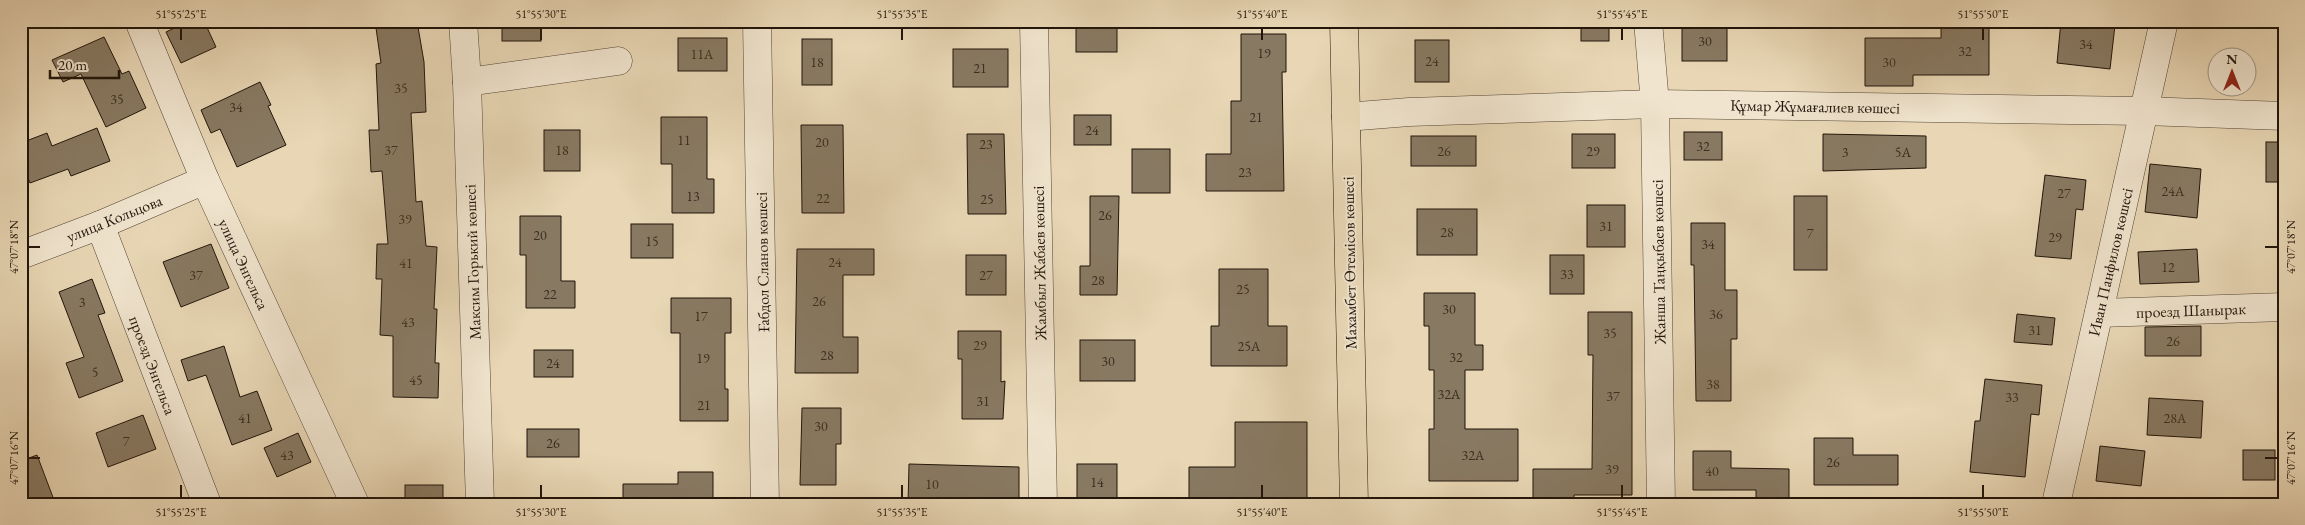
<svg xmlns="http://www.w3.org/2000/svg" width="2305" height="525" viewBox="0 0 2305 525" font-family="'EB Garamond',serif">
	<rect width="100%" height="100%" fill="#e8d6b4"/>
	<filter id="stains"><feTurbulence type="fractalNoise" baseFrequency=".004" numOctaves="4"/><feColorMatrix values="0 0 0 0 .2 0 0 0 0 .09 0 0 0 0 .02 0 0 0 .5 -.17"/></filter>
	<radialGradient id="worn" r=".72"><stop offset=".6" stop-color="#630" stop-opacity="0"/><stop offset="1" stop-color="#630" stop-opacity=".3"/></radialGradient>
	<g fill="#887962" stroke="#21150a">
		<polygon points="189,21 204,21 216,47 181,63 166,32"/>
		<polygon points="375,21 417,21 424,62 426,112 411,113 416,202 422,201 426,246 437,247 434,309 437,309 435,363 439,363 438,398 393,397 393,336 380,335 382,279 376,279 377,244 388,244 382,171 371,172 369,130 379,130 376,64 381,63"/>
		<rect x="502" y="21" width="39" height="20"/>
		<rect x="1076" y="21" width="41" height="31"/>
		<rect x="1581" y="21" width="28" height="20"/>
		<rect x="1682" y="21" width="45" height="40"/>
		<polygon points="2061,21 2115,25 2110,69 2057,63"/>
		<polygon points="1941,27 1989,27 1989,75 1913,75 1913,86 1865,86 1865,38 1941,38"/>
		<polygon points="1241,34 1286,34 1286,72 1282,72 1284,191 1206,191 1206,154 1231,154 1231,101 1241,101"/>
		<polygon points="104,37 122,74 129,71 146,108 106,127 81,74 63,82 52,60"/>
		<rect x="678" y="38" width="49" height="33"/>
		<rect x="802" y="39" width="30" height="46"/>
		<rect x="1415" y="40" width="34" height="42"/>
		<rect x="953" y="49" width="55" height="38"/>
		<polygon points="260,82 271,105 268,106 286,145 237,167 220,129 211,133 201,110"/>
		<rect x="1074" y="115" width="37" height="30"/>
		<polygon points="661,117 707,117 707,179 714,179 714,213 672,213 672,164 661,164"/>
		<polygon points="801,125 843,125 844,213 802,213"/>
		<polygon points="97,128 110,161 71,176 68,169 30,183 21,161 21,143 47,133 52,146"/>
		<rect x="544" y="130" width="36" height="41"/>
		<rect x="1684" y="132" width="38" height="28"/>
		<polygon points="967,134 1004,134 1006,214 968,214"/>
		<rect x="1572" y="134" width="43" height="34"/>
		<polygon points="1823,134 1926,136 1926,168 1823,171"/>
		<rect x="1411" y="136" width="65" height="30"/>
		<rect x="2266" y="142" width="18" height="40"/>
		<rect x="1132" y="149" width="38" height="44"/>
		<polygon points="2150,164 2201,169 2197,218 2145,212"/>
		<polygon points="2045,175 2086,180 2083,210 2076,209 2071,259 2035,256"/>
		<polygon points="1090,196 1119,196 1117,295 1080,295 1080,266 1090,266"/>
		<rect x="1794" y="196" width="33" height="74"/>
		<rect x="1587" y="205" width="38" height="42"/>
		<rect x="1417" y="209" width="60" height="46"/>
		<polygon points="520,216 561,216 561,281 575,281 575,308 526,308 526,255 520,255"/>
		<polygon points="1691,223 1725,223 1725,290 1737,290 1737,339 1731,339 1731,401 1696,401 1694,265 1691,265"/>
		<rect x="631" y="224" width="42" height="34"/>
		<polygon points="211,244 229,288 181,307 163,262"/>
		<polygon points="797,249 874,249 874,275 843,275 843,337 858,337 858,373 795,373"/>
		<polygon points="2197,249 2199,282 2140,284 2138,252"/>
		<rect x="966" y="255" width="40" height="40"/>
		<rect x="1550" y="255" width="34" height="39"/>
		<polygon points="1219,269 1268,269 1268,326 1287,326 1287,366 1211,366 1211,326 1219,326"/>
		<polygon points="92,279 105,313 98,315 123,381 79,398 66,363 84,357 59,292"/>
		<polygon points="1424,293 1475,293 1475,345 1483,345 1483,370 1465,370 1465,429 1518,429 1518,481 1429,481 1429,429 1434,429 1434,370 1429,370 1429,326 1424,326"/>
		<polygon points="671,298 731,298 731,333 725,333 725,389 728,389 728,421 680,421 680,333 671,333"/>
		<polygon points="1588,312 1632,312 1632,495 1574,495 1574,504 1533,504 1533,469 1592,469 1593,355 1588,355"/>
		<polygon points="2017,314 2055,318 2052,345 2014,342"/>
		<polygon points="2201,326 2201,356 2145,356 2145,327"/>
		<polygon points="958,331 1001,331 1001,382 1005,381 1003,419 962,419 962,359 958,359"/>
		<rect x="1080" y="340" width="55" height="41"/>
		<polygon points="224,346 240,397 257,391 272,430 232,445 206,375 188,381 181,360"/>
		<rect x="534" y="350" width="39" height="27"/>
		<polygon points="1985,379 2042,385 2039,415 2031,414 2025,477 1970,472 1975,421 1980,421"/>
		<polygon points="2149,398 2203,401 2201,438 2147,435"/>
		<polygon points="802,408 841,408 841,444 836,444 836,485 800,485"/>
		<polygon points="143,415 156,449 108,467 96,433"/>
		<polygon points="1235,422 1307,422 1307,504 1189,504 1189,467 1235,467"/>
		<rect x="527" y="429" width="52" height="28"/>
		<polygon points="298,433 311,462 277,477 264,448"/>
		<polygon points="1814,438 1853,438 1853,455 1898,455 1898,485 1814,485"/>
		<polygon points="2100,446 2145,451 2141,486 2096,481"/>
		<rect x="2243" y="450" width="32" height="30"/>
		<polygon points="1693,451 1731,451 1731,468 1789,469 1789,504 1756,504 1756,490 1693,490"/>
		<polygon points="37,455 54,500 43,504 21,504 21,461"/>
		<polygon points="909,464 1019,467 1019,504 908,504"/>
		<rect x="1077" y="464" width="40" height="35"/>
		<polygon points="678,472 713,472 713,503 623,504 623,484 678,484"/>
		<rect x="405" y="485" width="38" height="19"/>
	</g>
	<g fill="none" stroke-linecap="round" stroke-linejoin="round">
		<g stroke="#534534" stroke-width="29">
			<g id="minor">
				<polyline points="139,21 205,180 355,504"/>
				<polyline points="463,21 467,82 480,504"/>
				<polyline points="757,21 765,504"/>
				<polyline points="1034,21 1043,504"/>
				<polyline points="1648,21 1655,104 1661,504"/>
				<polyline points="467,82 618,61"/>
				<polyline points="1346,117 1409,112 1655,104 2144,111 2284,116"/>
				<polyline points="100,225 207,504"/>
				<polyline points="21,255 100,225 205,180"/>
				<polyline points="2099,313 2284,307"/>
				<polyline points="2056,504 2164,21"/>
			</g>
		</g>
		<g stroke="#21150a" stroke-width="29">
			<polyline id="major" points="1344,21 1354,504"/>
		</g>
		<use href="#minor" stroke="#f0e4ce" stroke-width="28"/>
		<use href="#major" stroke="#e8d6b4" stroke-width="28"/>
	</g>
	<path fill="none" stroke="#21150a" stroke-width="2" d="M 181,28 L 181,40M 541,28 L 541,40M 902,28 L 902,40M 1262,28 L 1262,40M 1622,28 L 1622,40M 1983,28 L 1983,40M 28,247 L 40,247M 2265,247 L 2278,247M 28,458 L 40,458M 2265,458 L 2278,458M 181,485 L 181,498M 541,485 L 541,498M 902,485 L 902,498M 1262,485 L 1262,498M 1622,485 L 1622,498M 1983,485 L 1983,498"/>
	<g text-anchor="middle" stroke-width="4" stroke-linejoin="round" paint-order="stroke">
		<g font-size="14" fill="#3b2e20">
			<text x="1705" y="46">30</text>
			<text x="2086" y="49">34</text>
			<text x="1965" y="56">32</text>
			<text x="1264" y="58">19</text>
			<text x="702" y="59">11А</text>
			<text x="1432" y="66">24</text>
			<text x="817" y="67">18</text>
			<text x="1889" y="67">30</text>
			<text x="980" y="73">21</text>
			<text x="401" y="93">35</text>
			<text x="117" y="104">35</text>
			<text x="236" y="112">34</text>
			<text x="1256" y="122">21</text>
			<text x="1092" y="135">24</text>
			<text x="684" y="145">11</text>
			<text x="822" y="147">20</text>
			<text x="986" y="149">23</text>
			<text x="1703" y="151">32</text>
			<text x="391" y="155">37</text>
			<text x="562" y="155">18</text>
			<text x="1444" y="156">26</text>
			<text x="1593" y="156">29</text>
			<text x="1845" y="157">3</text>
			<text x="1903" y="157">5А</text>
			<text x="1245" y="177">23</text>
			<text x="2173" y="196">24А</text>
			<text x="2064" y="198">27</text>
			<text x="693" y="201">13</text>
			<text x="823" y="203">22</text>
			<text x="987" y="204">25</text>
			<text x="1105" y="220">26</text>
			<text x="405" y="224">39</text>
			<text x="1606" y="231">31</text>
			<text x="1447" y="237">28</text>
			<text x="1810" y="238">7</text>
			<text x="540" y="240">20</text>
			<text x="2055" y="242">29</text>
			<text x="652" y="246">15</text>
			<text x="1708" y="249">34</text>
			<text x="835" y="267">24</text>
			<text x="406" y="268">41</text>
			<text x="2168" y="272">12</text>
			<text x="1567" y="279">33</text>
			<text x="196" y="280">37</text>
			<text x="986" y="280">27</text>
			<text x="1098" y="285">28</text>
			<text x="1243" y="294">25</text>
			<text x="550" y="299">22</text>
			<text x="819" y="306">26</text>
			<text x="82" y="307">3</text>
			<text x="1449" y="314">30</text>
			<text x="1716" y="319">36</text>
			<text x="701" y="321">17</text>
			<text x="408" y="327">43</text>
			<text x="2035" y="335">31</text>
			<text x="1610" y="338">35</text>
			<text x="2173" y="346">26</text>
			<text x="980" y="350">29</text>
			<text x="1249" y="351">25А</text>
			<text x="827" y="360">28</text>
			<text x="1456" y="362">32</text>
			<text x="703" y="363">19</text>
			<text x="1108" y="366">30</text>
			<text x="553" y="368">24</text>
			<text x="95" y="377">5</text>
			<text x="416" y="385">45</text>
			<text x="1713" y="389">38</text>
			<text x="1449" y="399">32А</text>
			<text x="1613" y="401">37</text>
			<text x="2012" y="402">33</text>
			<text x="983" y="406">31</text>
			<text x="704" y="410">21</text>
			<text x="245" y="423">41</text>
			<text x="2175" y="423">28А</text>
			<text x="821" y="431">30</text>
			<text x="126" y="446">7</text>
			<text x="553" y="448">26</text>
			<text x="287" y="460">43</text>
			<text x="1473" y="460">32А</text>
			<text x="1833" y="467">26</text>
			<text x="1612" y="474">39</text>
			<text x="1712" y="476">40</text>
			<text x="1097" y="487">14</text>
			<text x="932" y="489">10</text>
		</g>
		<g font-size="16" fill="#21150a" stroke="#f0e4ce">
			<text transform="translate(1815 106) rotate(1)" y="6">Құмар Жұмағалиев көшесі</text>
			<text transform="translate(114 218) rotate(-22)" y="6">улица Кольцова</text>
			<text transform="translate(472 262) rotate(-92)" y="6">Максим Горький көшесі</text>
			<text transform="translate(762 262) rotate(-91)" y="6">Ғабдол Сланов көшесі</text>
			<text transform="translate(1658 262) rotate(-91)" y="6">Жанша Таңқыбаев көшесі</text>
			<text transform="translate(2110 262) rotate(-77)" y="6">Иван Панфилов көшесі</text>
			<text transform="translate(1039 263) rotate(-91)" y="6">Жамбыл Жабаев көшесі</text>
			<text transform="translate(1349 263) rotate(-91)" y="6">Махамбет Өтемісов көшесі</text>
			<text transform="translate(244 264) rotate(65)" y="6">улица Энгельса</text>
			<text transform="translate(2191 310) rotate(-2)" y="6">проезд Шанырак</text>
			<text transform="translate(153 365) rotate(69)" y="6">проезд Энгельса</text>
		</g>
	</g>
	<rect width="2305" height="525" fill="none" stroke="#e8d6b4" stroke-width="55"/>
	<g transform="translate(2232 72)"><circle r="24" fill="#f0e4ce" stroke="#9d9180"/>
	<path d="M0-4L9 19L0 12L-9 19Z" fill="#8f2418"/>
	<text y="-8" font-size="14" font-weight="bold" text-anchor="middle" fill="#21150a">N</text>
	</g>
	<path d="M50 70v8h69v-8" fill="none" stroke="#21150a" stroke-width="2.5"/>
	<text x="58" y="70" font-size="15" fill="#21150a" stroke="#f0e4ce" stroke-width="4" paint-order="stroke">20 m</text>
	<rect x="28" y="28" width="2250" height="470" fill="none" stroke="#21150a" stroke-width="2"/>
	<g font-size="12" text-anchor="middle" fill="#21150a">
		<text x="181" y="18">51°55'25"E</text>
		<text x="541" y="18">51°55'30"E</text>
		<text x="902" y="18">51°55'35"E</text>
		<text x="1262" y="18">51°55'40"E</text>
		<text x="1622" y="18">51°55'45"E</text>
		<text x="1983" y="18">51°55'50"E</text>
		<text transform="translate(14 247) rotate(-90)" y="4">47°07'18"N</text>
		<text transform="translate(2291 247) rotate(-90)" y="4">47°07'18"N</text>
		<text transform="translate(14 458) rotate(-90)" y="4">47°07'16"N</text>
		<text transform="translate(2291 458) rotate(-90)" y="4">47°07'16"N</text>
		<text x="181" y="516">51°55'25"E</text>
		<text x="541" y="516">51°55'30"E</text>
		<text x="902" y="516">51°55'35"E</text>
		<text x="1262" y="516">51°55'40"E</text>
		<text x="1622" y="516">51°55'45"E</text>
		<text x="1983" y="516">51°55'50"E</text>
	</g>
	<rect width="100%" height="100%" filter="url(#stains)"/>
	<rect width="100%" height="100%" fill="url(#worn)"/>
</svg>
